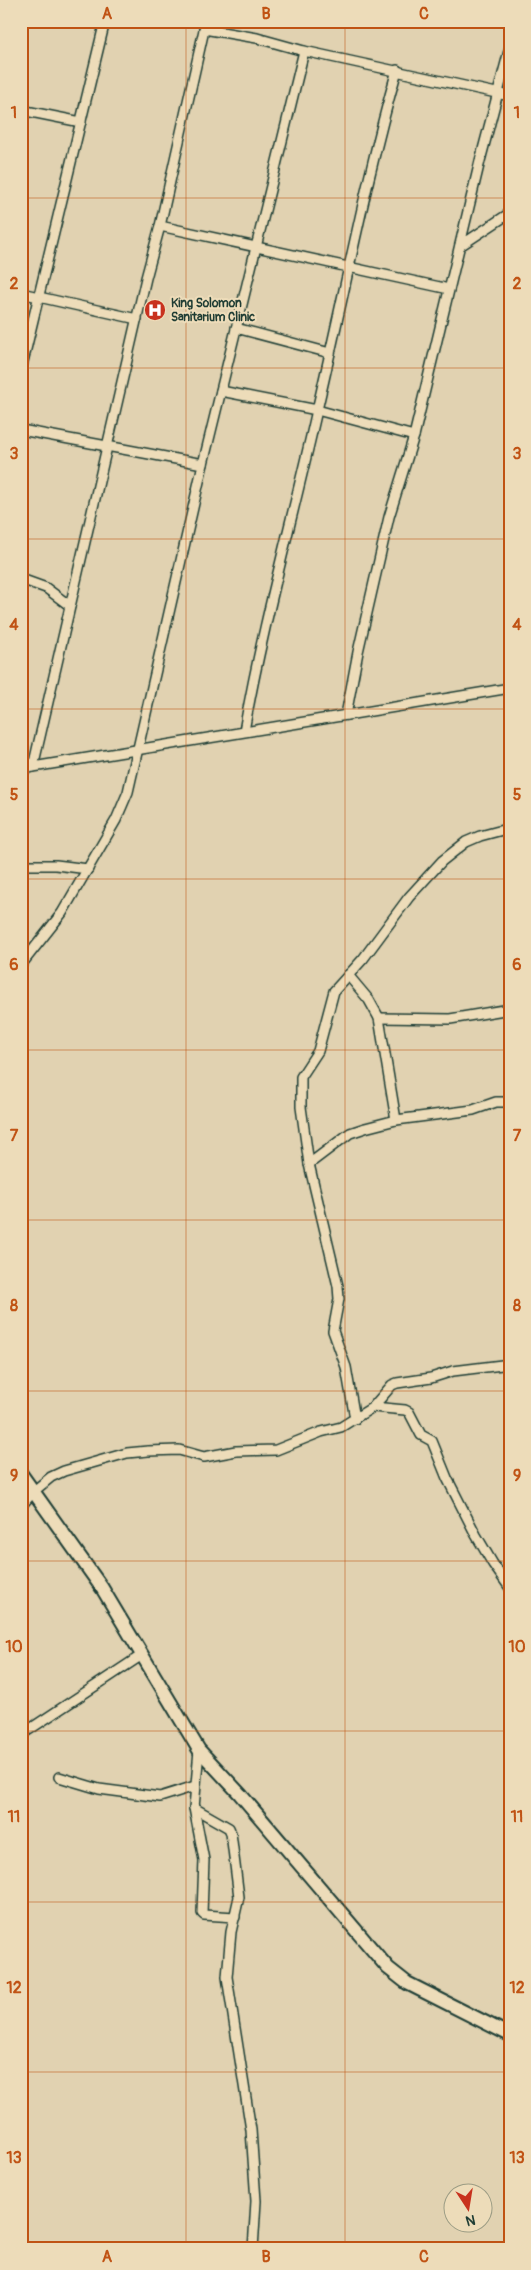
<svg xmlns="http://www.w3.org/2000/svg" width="531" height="2270" viewBox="0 0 531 2270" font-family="Pangolin,sans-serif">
	<rect width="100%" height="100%" fill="#e1d2b1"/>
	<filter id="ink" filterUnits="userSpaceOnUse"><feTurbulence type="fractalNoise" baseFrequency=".02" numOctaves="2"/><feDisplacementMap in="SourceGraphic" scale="10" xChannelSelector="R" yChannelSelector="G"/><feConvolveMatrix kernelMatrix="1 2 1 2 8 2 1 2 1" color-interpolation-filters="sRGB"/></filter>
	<g filter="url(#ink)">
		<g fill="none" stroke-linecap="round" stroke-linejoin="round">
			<g stroke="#1f3d34" stroke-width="12">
				<g id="street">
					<polyline points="204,29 257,38 304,51 510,96"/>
					<polyline points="21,110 81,122"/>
					<polyline points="160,226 449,289"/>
					<polyline points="460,246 510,213"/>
					<polyline points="21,293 137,319"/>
					<polyline points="236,328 330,353"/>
					<polyline points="21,370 105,21"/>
					<polyline points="221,391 317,410 414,436"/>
					<polyline points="21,430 203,464"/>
					<polyline points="21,579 46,588 70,606"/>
					<polyline points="346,715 358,652 389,517 414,436 480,161 510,47"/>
					<path d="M 244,731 C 263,623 293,517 317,410 C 344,296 365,182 397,70"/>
					<polyline points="33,767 146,278 160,226 206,21"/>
					<polyline points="21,769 510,688"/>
					<polyline points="21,865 56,865 88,869"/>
					<polyline points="21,965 62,913 116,820 128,792 203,464 304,51"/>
					<polyline points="348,975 369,1000 379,1018 396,1120"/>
					<polyline points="379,1018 450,1019 510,1009"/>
					<polyline points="309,1164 350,1133 365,1128 396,1120 473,1110 496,1102 510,1102"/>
					<polyline points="373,1407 405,1410 409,1412 421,1435 432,1441 447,1478 476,1535 493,1564 510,1588"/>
					<polyline points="355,1419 346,1367 333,1331 339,1299 338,1286 309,1164 301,1107 301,1077 318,1051 334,991 363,959 409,897 442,861 466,842 480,836 510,828"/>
					<polyline points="21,1506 34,1491 51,1477 64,1471 127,1453 148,1451 179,1450 204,1457 236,1451 276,1450 321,1432 341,1427 373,1407 392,1385 397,1383 431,1378 453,1371 510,1364"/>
					<polyline points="21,1735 142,1655"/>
					<polyline points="199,1750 194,1808 204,1860 202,1913 204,1915 235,1917"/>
					<polyline points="59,1777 99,1789 160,1797 195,1786"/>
					<polyline points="194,1808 229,1828 231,1833 239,1897 231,1932 227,1977 251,2130 256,2201 253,2249"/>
				</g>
			</g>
			<g stroke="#1f3d34" stroke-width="16">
				<polyline id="secondary" points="21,1474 102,1588 199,1750 240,1794 388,1968 407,1983 510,2035"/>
			</g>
			<use href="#street" stroke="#eddcb9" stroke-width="9"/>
			<use href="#secondary" stroke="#eddcb9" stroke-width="12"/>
		</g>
	</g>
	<path fill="none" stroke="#c05314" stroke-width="1" stroke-opacity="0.55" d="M 186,21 L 186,2249M 345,21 L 345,2249M 21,198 L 510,198M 21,368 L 510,368M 21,539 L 510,539M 21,709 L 510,709M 21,879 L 510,879M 21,1050 L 510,1050M 21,1220 L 510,1220M 21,1391 L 510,1391M 21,1561 L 510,1561M 21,1731 L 510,1731M 21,1902 L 510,1902M 21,2072 L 510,2072"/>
	<defs>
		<g id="hospital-disc" transform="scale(1.125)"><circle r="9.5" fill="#c8321e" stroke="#eddcb9"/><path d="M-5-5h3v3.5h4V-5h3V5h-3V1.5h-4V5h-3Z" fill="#fff"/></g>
	</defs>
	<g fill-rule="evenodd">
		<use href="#hospital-disc" x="155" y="310"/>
	</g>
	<g text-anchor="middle" stroke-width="4" stroke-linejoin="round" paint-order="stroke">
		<g font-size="12" font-weight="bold" fill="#1f3d34" stroke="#eddcb9" text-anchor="start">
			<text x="171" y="307">King Solomon<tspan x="171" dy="14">Sanitarium Clinic</tspan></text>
		</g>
	</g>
	<rect width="531" height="2270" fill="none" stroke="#eddcb9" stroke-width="55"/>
	<g transform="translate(468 2208) rotate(168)"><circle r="24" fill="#eddcb9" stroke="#9b9c84"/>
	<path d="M0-4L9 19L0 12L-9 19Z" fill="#c8321e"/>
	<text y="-8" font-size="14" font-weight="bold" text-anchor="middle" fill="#1f3d34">N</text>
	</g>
	<rect x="28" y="28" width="476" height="2214" fill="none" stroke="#c05314" stroke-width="2"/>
	<g font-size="16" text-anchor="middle" font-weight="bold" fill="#c05314">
		<text x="107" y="19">A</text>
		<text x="266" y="19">B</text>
		<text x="424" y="19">C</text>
		<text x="14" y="118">1</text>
		<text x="517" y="118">1</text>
		<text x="14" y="289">2</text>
		<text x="517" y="289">2</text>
		<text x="14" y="459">3</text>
		<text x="517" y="459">3</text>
		<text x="14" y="630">4</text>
		<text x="517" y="630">4</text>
		<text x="14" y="800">5</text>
		<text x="517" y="800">5</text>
		<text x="14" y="970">6</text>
		<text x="517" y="970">6</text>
		<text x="14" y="1141">7</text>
		<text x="517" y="1141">7</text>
		<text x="14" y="1311">8</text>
		<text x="517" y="1311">8</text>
		<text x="14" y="1481">9</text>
		<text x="517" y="1481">9</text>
		<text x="14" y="1652">10</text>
		<text x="517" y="1652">10</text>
		<text x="14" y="1822">11</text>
		<text x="517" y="1822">11</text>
		<text x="14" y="1993">12</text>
		<text x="517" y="1993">12</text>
		<text x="14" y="2163">13</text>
		<text x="517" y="2163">13</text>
		<text x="107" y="2262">A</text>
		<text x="266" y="2262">B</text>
		<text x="424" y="2262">C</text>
	</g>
</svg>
